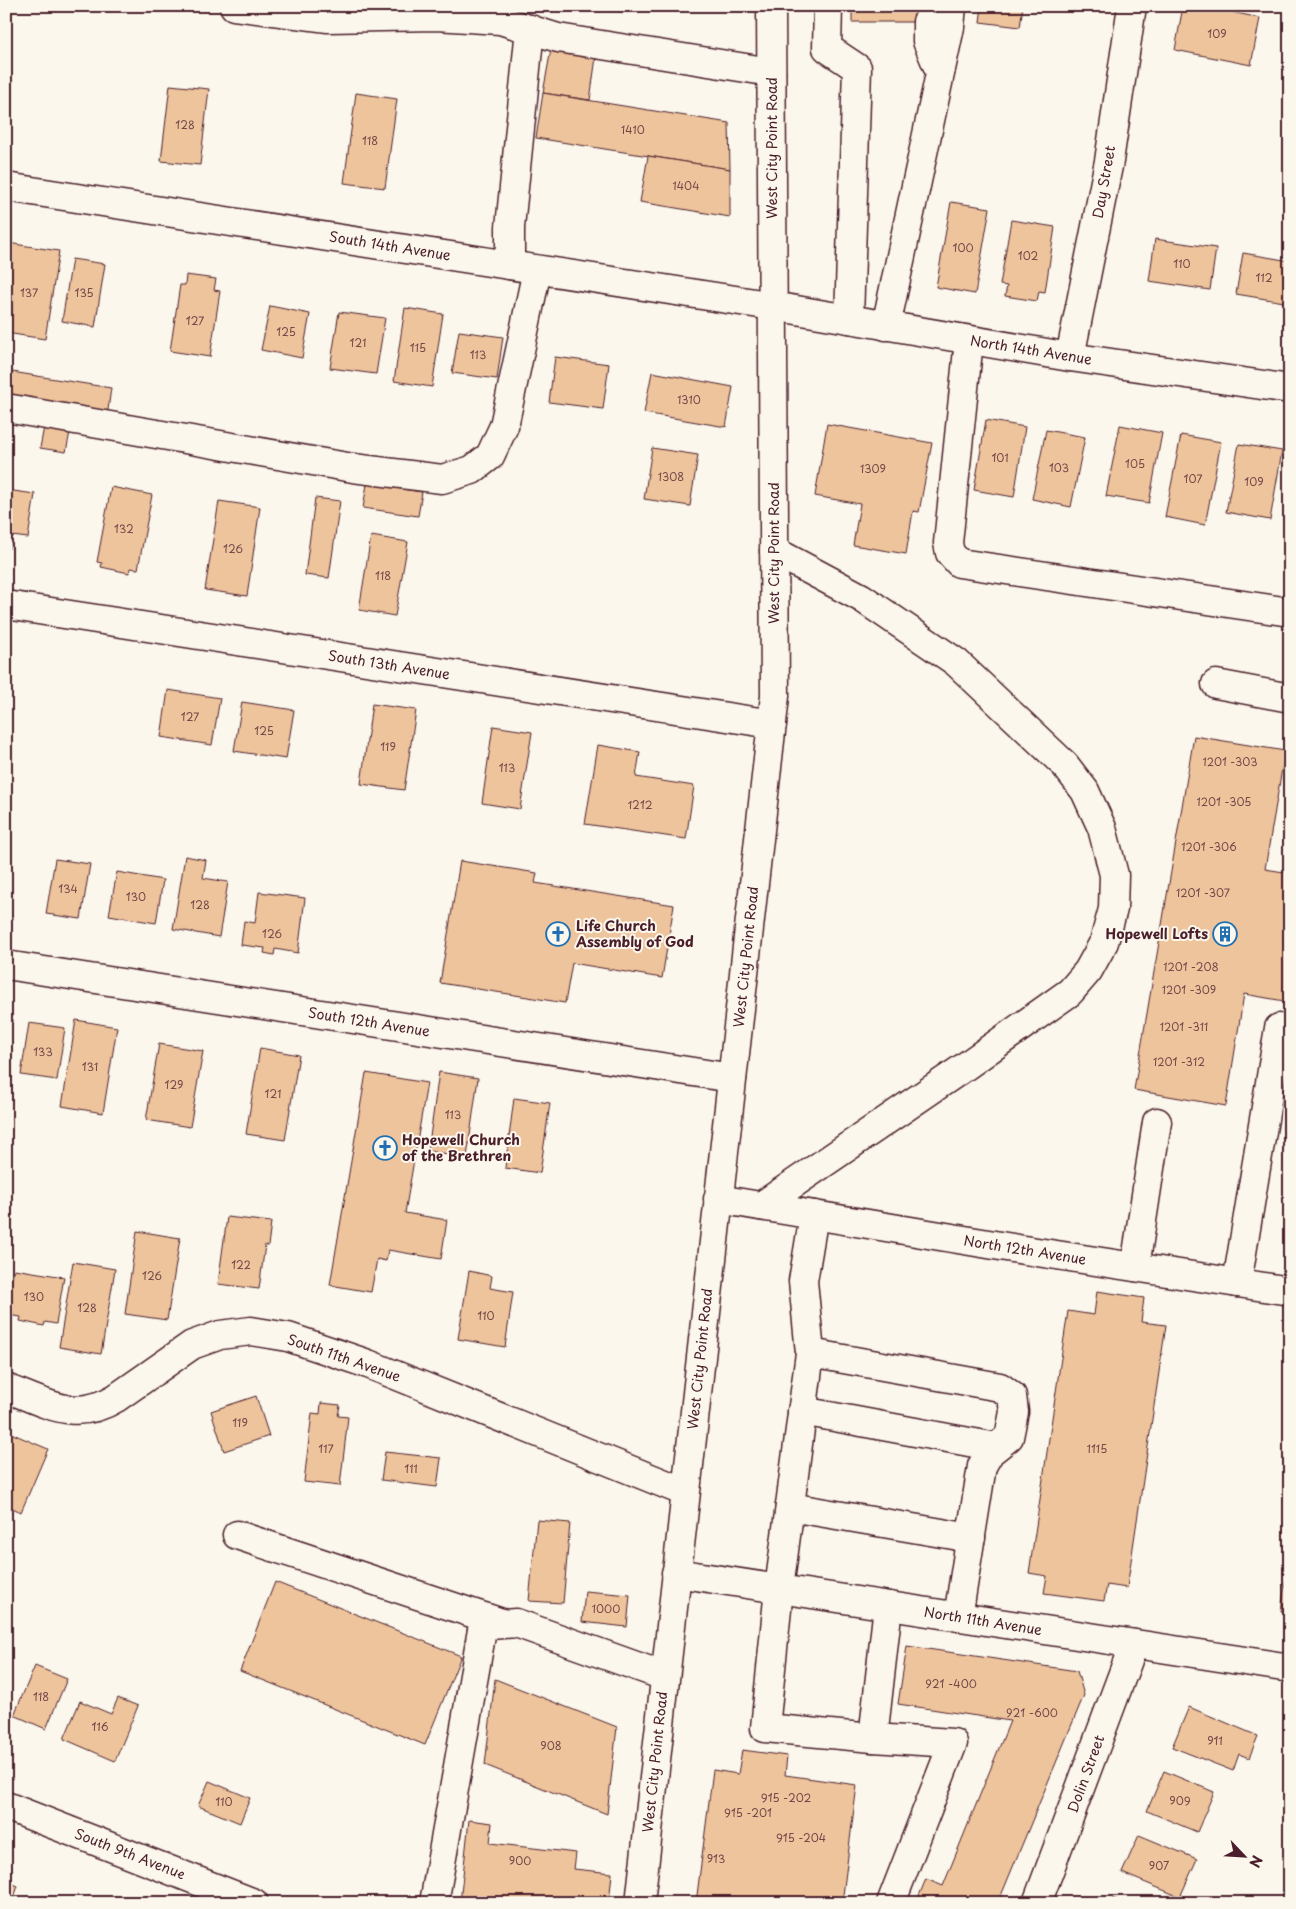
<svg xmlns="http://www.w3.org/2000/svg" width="1296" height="1909" viewBox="0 0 1296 1909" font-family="'Playpen Sans',sans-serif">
	<rect width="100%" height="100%" fill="#fbf7ec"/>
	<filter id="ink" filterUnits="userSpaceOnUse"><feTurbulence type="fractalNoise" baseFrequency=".02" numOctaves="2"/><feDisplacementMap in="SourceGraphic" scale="10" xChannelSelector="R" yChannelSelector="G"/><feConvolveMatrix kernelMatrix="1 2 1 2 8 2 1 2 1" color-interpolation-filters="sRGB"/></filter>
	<g filter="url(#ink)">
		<g fill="#eec49d" stroke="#4a1f2b">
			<polygon points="585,6 624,6 623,12"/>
			<rect x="852" y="6" width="94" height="16"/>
			<polygon points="982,6 1023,6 1020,27 980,22"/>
			<polygon points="1183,6 1203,6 1260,18 1251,65 1175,50"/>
			<polygon points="551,49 596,57 590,100 543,93"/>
			<polygon points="170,85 209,89 200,165 161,161"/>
			<polygon points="356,93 397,99 385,188 344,183"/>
			<polygon points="543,93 729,123 730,169 536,138"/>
			<polygon points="648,156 730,169 730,217 640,202"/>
			<polygon points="951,202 990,208 975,294 936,287"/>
			<polygon points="1011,220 1055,227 1045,292 1039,291 1037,301 1005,296 1007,286 1000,285"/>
			<polygon points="1155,239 1216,248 1210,290 1149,281"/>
			<polygon points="8,243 59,251 45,339 6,333"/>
			<polygon points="1243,253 1290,261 1290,303 1236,294"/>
			<polygon points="72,259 105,264 95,327 62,321"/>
			<polygon points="186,275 216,279 214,290 220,291 210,357 170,351 180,285 185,285"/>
			<polygon points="270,306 310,314 302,358 261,350"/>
			<polygon points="405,308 443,314 432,387 394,381"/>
			<polygon points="339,312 385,318 376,374 330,368"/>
			<polygon points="459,331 503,337 497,379 452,373"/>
			<polygon points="555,357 609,364 603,409 549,402"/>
			<polygon points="6,371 111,388 107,417 6,401"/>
			<polygon points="652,372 733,387 726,427 644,413"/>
			<polygon points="986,420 1025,427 1014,497 974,490"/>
			<polygon points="827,424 932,443 919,512 913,511 906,554 853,545 860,504 815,496"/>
			<polygon points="1120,425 1162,433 1149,503 1106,496"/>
			<polygon points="44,427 70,432 66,452 40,448"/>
			<polygon points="1046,430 1085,437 1071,507 1032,499"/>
			<polygon points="1181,435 1221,442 1205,525 1165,517"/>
			<polygon points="1239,444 1282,451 1270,520 1226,512"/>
			<polygon points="652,448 698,455 690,506 644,499"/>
			<polygon points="367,484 422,492 418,516 363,508"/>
			<polygon points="111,487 152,495 138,569 130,568 129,573 101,567 102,563 97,562"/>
			<polygon points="6,490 35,494 28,538 12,536 9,549 6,549"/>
			<polygon points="315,498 340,501 329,578 305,575"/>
			<polygon points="1290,498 1290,523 1286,522"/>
			<polygon points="219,501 260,507 247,596 205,590"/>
			<polygon points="371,536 408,542 395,616 359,610"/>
			<polygon points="168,690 220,698 212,745 161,737"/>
			<polygon points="242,702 294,710 286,759 234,751"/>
			<polygon points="372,704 416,710 404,790 361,784"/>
			<polygon points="493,726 532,732 520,809 482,803"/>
			<polygon points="1194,736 1285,751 1265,869 1290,873 1290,1002 1244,994 1226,1106 1134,1090"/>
			<polygon points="598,745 640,752 636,777 694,786 686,839 585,824"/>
			<polygon points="185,856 206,860 203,878 228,882 219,937 173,929"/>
			<polygon points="55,859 90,864 81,919 46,914"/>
			<polygon points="460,861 537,873 535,883 674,905 662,978 572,963 565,1003 440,983"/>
			<polygon points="117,872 163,880 156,923 109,915"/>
			<polygon points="259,892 305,898 298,953 275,949 274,955 264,953 265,948 241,945 244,921 255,923"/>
			<polygon points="76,1020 117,1027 103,1113 62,1106"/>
			<polygon points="29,1023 65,1028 57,1080 21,1075"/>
			<polygon points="159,1044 203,1051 190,1127 146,1120"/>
			<polygon points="260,1048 299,1055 285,1140 246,1134"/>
			<polygon points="439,1072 478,1078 467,1157 428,1151"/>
			<polygon points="366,1073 427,1083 405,1213 447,1220 441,1259 388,1250 386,1261 377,1259 371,1292 330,1285"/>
			<polygon points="514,1098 550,1103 540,1173 505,1168"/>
			<polygon points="227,1217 271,1222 268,1246 265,1245 259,1289 218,1284"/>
			<polygon points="137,1231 180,1238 167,1320 125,1314"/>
			<polygon points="73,1262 115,1269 101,1354 59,1347"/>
			<polygon points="14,1269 64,1277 56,1324 45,1322 44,1326 20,1321 21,1317 6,1315 6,1277 12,1278"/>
			<polygon points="469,1271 492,1276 490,1288 513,1292 505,1347 458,1339"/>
			<polygon points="1097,1291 1144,1298 1141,1322 1166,1325 1127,1588 1107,1585 1104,1601 1044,1593 1047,1576 1029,1573 1068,1311 1094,1315"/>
			<polygon points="256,1396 269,1436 224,1451 211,1411"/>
			<polygon points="321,1403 340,1405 338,1416 348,1417 340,1486 304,1482 312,1413 320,1414"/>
			<polygon points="6,1431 48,1449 21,1512 6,1505"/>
			<polygon points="385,1452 441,1458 437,1487 381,1480"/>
			<polygon points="537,1520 570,1523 563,1603 529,1601"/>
			<polygon points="1290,1552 1290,1612 1281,1611"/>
			<polygon points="275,1582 461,1656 425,1745 240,1671"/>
			<polygon points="585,1591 630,1595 627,1627 582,1622"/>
			<polygon points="907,1646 1077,1671 1084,1695 998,1903 916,1903 926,1879 943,1886 1010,1721 898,1704"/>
			<polygon points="35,1666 67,1679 46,1729 14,1715"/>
			<polygon points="495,1679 617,1727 607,1814 485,1765"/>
			<polygon points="118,1698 138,1706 115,1761 64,1739 80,1701 111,1714"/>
			<polygon points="1189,1707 1258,1736 1249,1758 1239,1754 1233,1771 1172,1747"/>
			<polygon points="742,1750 787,1756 785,1775 857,1785 842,1903 696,1903 713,1770 738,1774"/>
			<polygon points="1164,1771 1214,1792 1197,1832 1147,1811"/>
			<polygon points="209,1781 250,1798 240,1823 198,1806"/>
			<polygon points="469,1820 492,1823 490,1843 576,1853 574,1869 612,1873 609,1903 460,1903"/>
			<polygon points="1139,1835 1197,1859 1180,1897 1122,1873"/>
			<polygon points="6,1881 18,1886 12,1903 6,1903"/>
			<polygon points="45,1897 61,1903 43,1903"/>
			<polygon points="1113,1898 1124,1903 1111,1903"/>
		</g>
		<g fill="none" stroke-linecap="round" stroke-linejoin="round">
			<g stroke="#4a1f2b" stroke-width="31">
				<g id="minor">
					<polyline points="234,6 328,18 436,16 500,20 558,38 771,72"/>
					<polyline points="828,6 827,48 857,68 849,319"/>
					<polyline points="927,22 927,41 940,72"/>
					<polyline points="6,187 773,306 1070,357 1290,389"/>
					<polyline points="510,265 510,227 530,29"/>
					<polyline points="886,326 950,27 952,6"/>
					<polyline points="969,340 948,543 950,553 959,563 1290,612"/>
					<polyline points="1070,357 1109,161 1132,6"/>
					<polyline points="6,408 353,468 442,479 472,470 490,456 504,426 537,270"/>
					<polyline points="6,605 772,724"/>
					<polyline points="1216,684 1290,698"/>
					<polyline points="6,965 732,1078"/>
					<polyline points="718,1199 1024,1250 1290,1291"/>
					<polyline points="761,1206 963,1068 1070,992 1088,971 1104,942 1113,909 1114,875 1102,828 1085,791 1065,765 956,662 862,598 774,551"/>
					<polyline points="814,1215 803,1281 810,1353 779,1589 765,1728 873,1738 888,1606"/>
					<polyline points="1135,1267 1157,1122"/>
					<polyline points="1237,1283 1279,1028 1290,1030"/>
					<polyline points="810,1353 1000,1387 1012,1396 1014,1412 1009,1437 990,1452 982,1466 958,1617"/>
					<path d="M 6,1388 C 46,1403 75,1423 116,1398 L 192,1345 L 220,1335 L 251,1331 L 288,1337 L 368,1364 L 685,1492"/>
					<polyline points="802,1411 996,1447"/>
					<polyline points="790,1507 971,1538"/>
					<polyline points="237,1535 502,1623"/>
					<polyline points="676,1573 1290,1668"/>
					<polyline points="873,1738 953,1743 891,1903"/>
					<polyline points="6,1806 254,1903"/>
					<polyline points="434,1903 482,1630 491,1625 516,1623 664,1676"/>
					<polyline points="640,1903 775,696 771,6"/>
					<polyline points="1037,1903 1134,1644"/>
				</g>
			</g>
			<use href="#minor" stroke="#fbf7ec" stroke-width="28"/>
		</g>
	</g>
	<defs>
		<g id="church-ring" transform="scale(1.25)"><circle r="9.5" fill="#fbf7ec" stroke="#1f6fb2" stroke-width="1.5"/><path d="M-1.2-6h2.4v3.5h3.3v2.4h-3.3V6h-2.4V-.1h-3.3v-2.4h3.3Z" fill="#1f6fb2"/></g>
		<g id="building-ring" transform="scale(1.25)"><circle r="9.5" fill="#fbf7ec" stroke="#1f6fb2" stroke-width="1.5"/><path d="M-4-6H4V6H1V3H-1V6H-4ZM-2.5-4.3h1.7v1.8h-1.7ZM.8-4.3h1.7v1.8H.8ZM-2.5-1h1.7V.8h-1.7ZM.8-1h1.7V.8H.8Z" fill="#1f6fb2"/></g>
	</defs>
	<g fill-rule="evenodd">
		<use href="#church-ring" x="558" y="934"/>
		<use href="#building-ring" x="1225" y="934"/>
		<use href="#church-ring" x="385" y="1148"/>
	</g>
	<g text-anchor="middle" stroke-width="4" stroke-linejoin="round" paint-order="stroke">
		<g font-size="11" fill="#734848">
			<text x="1217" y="38">109</text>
			<text x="185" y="129">128</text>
			<text x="633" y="134">1410</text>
			<text x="370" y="145">118</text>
			<text x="686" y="190">1404</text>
			<text x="963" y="252">100</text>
			<text x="1028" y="260">102</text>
			<text x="1182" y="268">110</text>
			<text x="1264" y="282">112</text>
			<text x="29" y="297">137</text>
			<text x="84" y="297">135</text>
			<text x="195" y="325">127</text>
			<text x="286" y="336">125</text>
			<text x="358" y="347">121</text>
			<text x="418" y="352">115</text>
			<text x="478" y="359">113</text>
			<text x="689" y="404">1310</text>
			<text x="1000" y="462">101</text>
			<text x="1135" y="468">105</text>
			<text x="1059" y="472">103</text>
			<text x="873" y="473">1309</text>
			<text x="671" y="481">1308</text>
			<text x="1193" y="483">107</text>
			<text x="1254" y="486">109</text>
			<text x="124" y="533">132</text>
			<text x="233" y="553">126</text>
			<text x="383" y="580">118</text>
			<text x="190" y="721">127</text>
			<text x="264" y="735">125</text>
			<text x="388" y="751">119</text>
			<text x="1230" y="766">1201 -303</text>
			<text x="507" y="772">113</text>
			<text x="1224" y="806">1201 -305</text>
			<text x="640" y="809">1212</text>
			<text x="1209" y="851">1201 -306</text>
			<text x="68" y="893">134</text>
			<text x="1203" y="897">1201 -307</text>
			<text x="136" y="901">130</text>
			<text x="200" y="909">128</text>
			<text x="272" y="938">126</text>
			<text x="1191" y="971">1201 -208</text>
			<text x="1189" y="994">1201 -309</text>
			<text x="1184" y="1031">1201 -311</text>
			<text x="43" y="1056">133</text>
			<text x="1179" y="1066">1201 -312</text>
			<text x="90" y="1071">131</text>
			<text x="174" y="1089">129</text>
			<text x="273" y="1098">121</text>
			<text x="453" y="1119">113</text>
			<text x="241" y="1269">122</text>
			<text x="152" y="1280">126</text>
			<text x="34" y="1301">130</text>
			<text x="87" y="1312">128</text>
			<text x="486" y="1320">110</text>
			<text x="240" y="1427">119</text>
			<text x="326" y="1453">117</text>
			<text x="1097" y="1453">1115</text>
			<text x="411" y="1473">111</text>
			<text x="606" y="1613">1000</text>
			<text x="951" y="1688">921 -400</text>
			<text x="41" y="1701">118</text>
			<text x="1032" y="1717">921 -600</text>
			<text x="100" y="1731">116</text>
			<text x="1215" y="1745">911</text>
			<text x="551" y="1750">908</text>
			<text x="786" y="1802">915 -202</text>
			<text x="1180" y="1805">909</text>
			<text x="224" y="1806">110</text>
			<text x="748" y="1817">915 -201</text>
			<text x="801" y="1842">915 -204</text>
			<text x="716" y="1863">913</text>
			<text x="520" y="1865">900</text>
			<text x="1159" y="1870">907</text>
		</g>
		<g font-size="14" fill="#4a1f2b" stroke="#fbf7ec">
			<text transform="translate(772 148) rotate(-90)" y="5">West City Point Road</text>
			<text transform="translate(1104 182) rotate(-80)" y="5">Day Street</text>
			<text transform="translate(390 246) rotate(9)" y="5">South 14th Avenue</text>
			<text transform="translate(1031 350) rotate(9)" y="5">North 14th Avenue</text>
			<text transform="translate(774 553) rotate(-90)" y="5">West City Point Road</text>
			<text transform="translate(389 665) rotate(9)" y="5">South 13th Avenue</text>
			<text transform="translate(746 957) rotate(-84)" y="5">West City Point Road</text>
			<text transform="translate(369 1022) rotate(9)" y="5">South 12th Avenue</text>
			<text transform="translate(1025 1250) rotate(9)" y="5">North 12th Avenue</text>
			<text transform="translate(344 1358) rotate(19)" y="5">South 11th Avenue</text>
			<text transform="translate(700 1359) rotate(-84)" y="5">West City Point Road</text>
			<text transform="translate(983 1621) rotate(9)" y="5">North 11th Avenue</text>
			<text transform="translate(655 1762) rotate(-84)" y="5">West City Point Road</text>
			<text transform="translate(1086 1774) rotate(-70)" y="5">Dolin Street</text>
			<text transform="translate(130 1854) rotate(21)" y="5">South 9th Avenue</text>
		</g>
		<g font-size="14" font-weight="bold" fill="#4a1f2b" stroke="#fbf7ec" text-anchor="start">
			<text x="576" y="931">Life Church<tspan x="576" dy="16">Assembly of God</tspan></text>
			<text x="1208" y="939" text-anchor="end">Hopewell Lofts</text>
			<text x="402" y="1145">Hopewell Church<tspan x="402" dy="16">of the Brethren</tspan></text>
		</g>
	</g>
	<rect width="1296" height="1909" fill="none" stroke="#fbf7ec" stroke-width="25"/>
	<rect x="12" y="12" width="1271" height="1884" fill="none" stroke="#4a1f2b" stroke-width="2" filter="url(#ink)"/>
	<g transform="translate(1244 1856) rotate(115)" stroke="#fbf7ec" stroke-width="4" paint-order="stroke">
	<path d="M0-4L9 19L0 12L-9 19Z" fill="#4a1f2b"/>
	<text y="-8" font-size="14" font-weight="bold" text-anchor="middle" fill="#4a1f2b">N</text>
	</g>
</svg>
